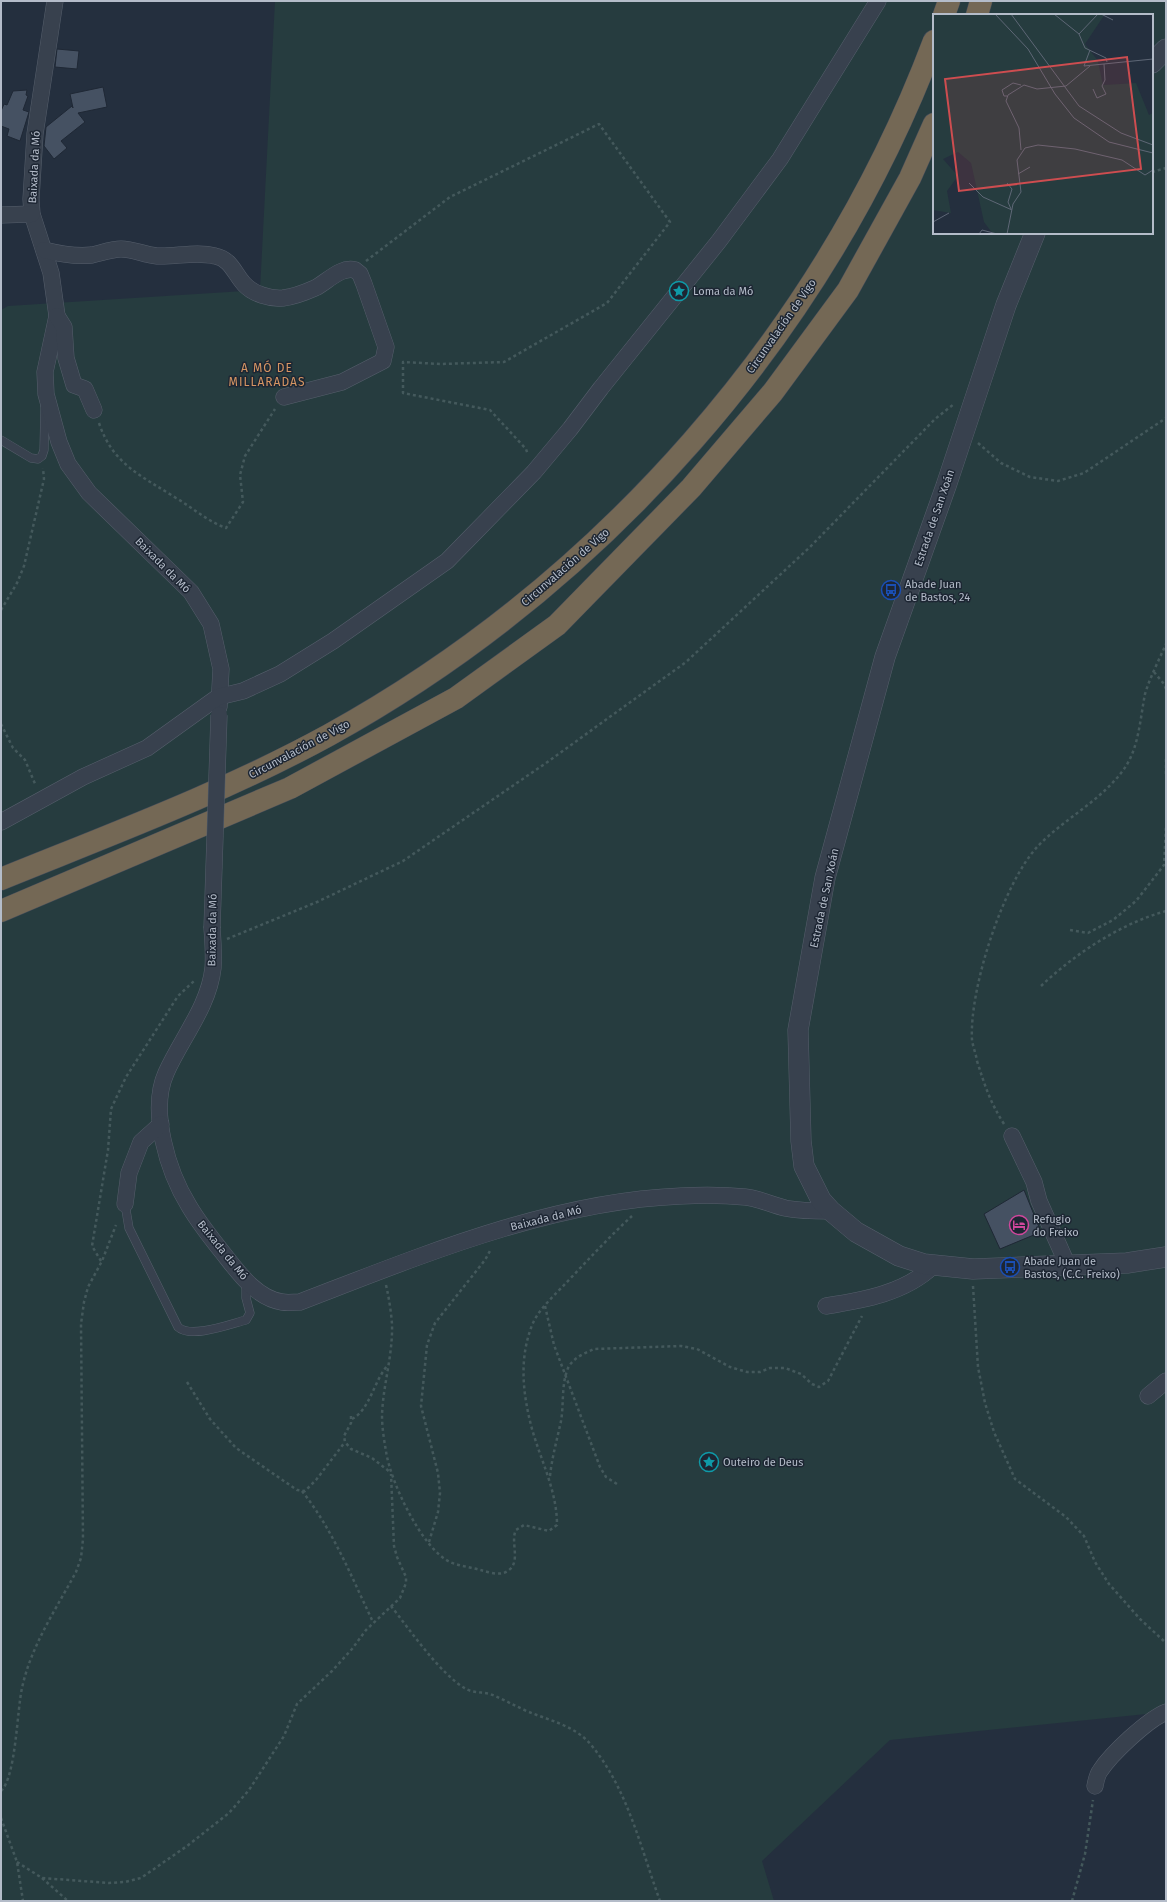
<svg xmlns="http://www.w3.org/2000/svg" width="1167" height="1902" viewBox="0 0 1167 1902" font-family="'Fira Sans',sans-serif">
	<rect width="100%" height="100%" fill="#242f3e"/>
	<path fill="#263c3f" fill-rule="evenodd" d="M 275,1 L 1166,1 L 1166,1712 L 890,1740 L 762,1861 L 774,1901 L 1,1901 L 1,310 L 8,306 L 260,290 ZM 934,15 L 1152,15 L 1152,233 L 934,233 Z"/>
	<g fill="#455162" stroke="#1f2835">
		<polygon points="57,49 79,51 77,69 55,67"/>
		<polygon points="103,87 107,107 78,113 85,122 61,141 67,148 54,159 44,146 46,127 72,106 73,108 70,94"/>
		<polygon points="27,90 26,95 28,96 23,110 29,112 20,141 7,136 9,129 1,126 1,111 4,104 7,105 13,91"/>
		<polygon points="1024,1190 1041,1232 1000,1249 984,1214"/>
	</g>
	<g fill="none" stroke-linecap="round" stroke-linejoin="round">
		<g stroke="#565f6c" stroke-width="9">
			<g id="service">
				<polyline points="1,440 31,458 38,459 42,456 44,450 45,405"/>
				<path d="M 125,1204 L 129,1228 L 178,1327 C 191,1339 230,1324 246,1320 L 250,1313 L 246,1298 L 246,1282"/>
			</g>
		</g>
		<g stroke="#565f6c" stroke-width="17">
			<g id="minor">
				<polyline points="55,1 35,134 31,199 32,214 51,273 57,316 45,372 46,394 59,442 68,464 89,493 191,592 211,624 221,669 219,707"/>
				<polyline points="1,215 32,214"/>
				<path d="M 44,250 C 60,254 75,257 92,255 C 101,253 112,249 121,249 C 133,249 145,255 157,256 C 176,257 196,251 215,256 C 231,259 234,273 244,284 C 253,294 270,299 283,298 C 292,297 306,292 315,288 C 327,282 341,266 355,270 L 360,274 L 364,284 L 386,347 L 383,361 L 342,382 L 284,397"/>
				<polyline points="57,316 64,327 66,358 74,385 85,389 94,410"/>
				<polyline points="1,822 83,777 147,748 218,697 243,691 280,674 333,641 447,561 534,472 570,429 601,388 719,241 780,159 878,1"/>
				<path d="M 212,928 C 213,941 214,955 213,968 C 209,1006 181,1039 166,1073 C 149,1111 168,1172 189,1206 C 199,1223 211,1238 223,1253 C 238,1272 256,1298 282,1302 C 288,1303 294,1302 300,1302 C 420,1256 551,1201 681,1196 C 702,1195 724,1195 745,1197 C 758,1198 772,1205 785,1208 C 800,1211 816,1211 831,1211"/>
				<polyline points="1012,1136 1034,1182 1039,1201 1068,1266"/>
				<polyline points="125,1204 129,1173 141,1142 161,1124"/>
				<path d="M 826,1306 C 864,1300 905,1293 933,1266"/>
				<polyline points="1148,1396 1166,1381"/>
				<path d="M 1095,1786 C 1096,1781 1097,1775 1100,1771 C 1111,1754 1147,1720 1166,1712"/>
			</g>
		</g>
		<g stroke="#565f6c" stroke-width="21">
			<g id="tertiary">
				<polyline points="1152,63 1166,49"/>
				<polyline points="1035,233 1006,305 946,486 885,657 825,878 798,1030 801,1141 804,1166 821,1200 831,1211 856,1232 899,1256 924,1264 973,1269 1127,1263 1166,1257"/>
			</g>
		</g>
		<g stroke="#434c59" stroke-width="23">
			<g id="motorway">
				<polyline points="944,15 949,1"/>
				<polyline points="977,15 981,1"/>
				<path d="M 1,879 C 112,834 225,792 329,735 C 602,584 824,333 934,41"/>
				<polyline points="1,911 290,788 456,698 557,625 691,488 773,392 848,290 910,178 934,124"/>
			</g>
		</g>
		<g stroke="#44595c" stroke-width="2.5" stroke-dasharray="3 3" stroke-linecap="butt">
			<polyline points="1152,172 1166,168"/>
			<polyline points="366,261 450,197 599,124 670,222 607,303 504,362 440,364 403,362 403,393 490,410 526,449 528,455"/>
			<path d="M 99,423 C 113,465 142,476 176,498 C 193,508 207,521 226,528 L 243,502 L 240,475 L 245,456 L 275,409"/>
			<polyline points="978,443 1001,463 1030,477 1058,481 1084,473 1166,418"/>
			<polyline points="1,610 17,583 24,566 44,479 43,468"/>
			<polyline points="1154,672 1164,684 1166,689"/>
			<polyline points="1,724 13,748 25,760 36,786"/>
			<polyline points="1166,759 1166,776"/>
			<polyline points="1070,930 1088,933 1113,920 1136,901 1164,865 1166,826"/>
			<polyline points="227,939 317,902 403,861 546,763 686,662 810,547 935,419 954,404"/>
			<path d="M 1041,986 C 1076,953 1120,924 1166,911"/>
			<path d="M 1004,1124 C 990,1102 985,1086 977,1061 C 976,1054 973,1047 972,1040 C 969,990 1003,883 1038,846 C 1065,818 1101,801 1124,769 C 1139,748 1140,719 1145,694 C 1150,677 1159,660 1166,644"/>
			<polyline points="101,1261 92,1246 108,1150 111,1109 126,1077 178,996 194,981"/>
			<path d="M 386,1285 C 389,1298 391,1311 392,1324 C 393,1355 383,1385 382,1415 C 382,1427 384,1440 386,1451 C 390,1481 422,1549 450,1562 C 459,1566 470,1567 480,1570 C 489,1572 501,1577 509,1570 C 521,1561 510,1541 516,1530 L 524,1525 L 549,1531 L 557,1525 C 557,1491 541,1461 532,1429 C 523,1395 519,1361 531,1328 C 537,1310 554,1296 566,1283 C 588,1260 609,1237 632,1216"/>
			<polyline points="973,1286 978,1367 985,1403 994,1432 1015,1479 1066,1517 1084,1536 1095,1562 1109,1584 1140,1619 1166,1643"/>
			<polyline points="545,1306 554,1345 600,1467 606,1477 617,1484"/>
			<polyline points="187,1382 210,1419 236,1448 297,1490 305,1491 316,1480 345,1442"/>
			<polyline points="351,1416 351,1423 344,1436 345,1442 351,1449 372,1458 390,1472"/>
			<path d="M 352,1419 C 370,1410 374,1380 388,1365"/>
			<path d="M 550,1476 C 552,1457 557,1440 561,1421 C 564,1404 561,1382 569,1366 C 575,1357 585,1353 594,1349 L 681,1346 L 697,1349 L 730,1367 L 747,1372 L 760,1372 L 770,1368 L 785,1368 L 801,1374 L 812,1384 L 819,1387 L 828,1381 L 862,1316"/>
			<path d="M 302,1491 C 333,1530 352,1578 373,1622"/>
			<polyline points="429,1542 438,1512 440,1493 438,1473 421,1406 427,1345 435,1323 485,1260 491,1249"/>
			<path d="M 391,1606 C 410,1630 440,1674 466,1689 C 474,1693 482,1692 490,1694 C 503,1699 515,1706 529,1712 C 551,1721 576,1726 592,1746 C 628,1790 641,1849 660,1901"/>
			<path d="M 1,1791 C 16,1777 17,1710 22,1688 C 31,1646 56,1609 76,1572 L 81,1558 L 83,1539 L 81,1324 L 84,1302 L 88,1287 L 102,1261 L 116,1225"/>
			<polyline points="1,1818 17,1862 23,1901"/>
			<polyline points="17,1862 42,1878 109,1883 125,1882 141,1878 187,1846 229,1813 249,1790 284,1736 297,1704 332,1671 352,1649 366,1630 400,1598 406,1583 406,1577 397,1557 394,1546 391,1474"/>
			<polyline points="42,1878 68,1901"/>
			<polyline points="1072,1901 1085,1854 1093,1800"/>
		</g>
		<use href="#service" stroke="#38414e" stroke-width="8"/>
		<use href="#minor" stroke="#38414e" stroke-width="16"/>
		<use href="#tertiary" stroke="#38414e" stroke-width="20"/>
		<use href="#motorway" stroke="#746855" stroke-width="22"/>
		<g stroke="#565f6c" stroke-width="17" stroke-linecap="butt">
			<polyline id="minor-bridge" points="212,928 219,715"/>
		</g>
		<use href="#minor-bridge" stroke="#38414e" stroke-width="16"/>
	</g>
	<defs>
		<g id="sight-ring" transform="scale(1)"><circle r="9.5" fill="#1d2633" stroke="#0f9aa8" stroke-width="1.5"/><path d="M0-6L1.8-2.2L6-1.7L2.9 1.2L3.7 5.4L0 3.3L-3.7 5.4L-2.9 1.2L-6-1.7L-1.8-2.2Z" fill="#0f9aa8"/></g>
		<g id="bus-ring" transform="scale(1)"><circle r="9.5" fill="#1d2633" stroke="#1a4fb4" stroke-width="1.5"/><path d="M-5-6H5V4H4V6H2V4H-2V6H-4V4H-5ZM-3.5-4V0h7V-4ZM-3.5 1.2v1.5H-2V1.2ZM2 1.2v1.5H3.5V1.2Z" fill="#1a4fb4"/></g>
		<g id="hotel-ring" transform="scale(1)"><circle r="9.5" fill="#1d2633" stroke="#d1479c" stroke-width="1.5"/><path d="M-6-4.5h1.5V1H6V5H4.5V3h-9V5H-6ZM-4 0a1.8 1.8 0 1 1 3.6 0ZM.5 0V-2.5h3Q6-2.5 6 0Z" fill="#d1479c"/></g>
	</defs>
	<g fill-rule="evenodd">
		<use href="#sight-ring" x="679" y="291"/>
		<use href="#bus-ring" x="891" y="590"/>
		<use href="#hotel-ring" x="1019" y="1225"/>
		<use href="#bus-ring" x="1010" y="1267"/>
		<use href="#sight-ring" x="709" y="1462"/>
	</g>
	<g text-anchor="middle" stroke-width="3" stroke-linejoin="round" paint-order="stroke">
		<g font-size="11" fill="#b4bcc9" stroke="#1d2633">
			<text transform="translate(34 167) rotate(-87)" y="4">Baixada da Mó</text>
			<text transform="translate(781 326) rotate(-55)" y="4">Circunvalación de Vigo</text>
			<text transform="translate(934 518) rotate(-71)" y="4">Estrada de San Xoán</text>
			<text transform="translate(163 565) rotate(45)" y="4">Baixada da Mó</text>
			<text transform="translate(565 567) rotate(-41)" y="4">Circunvalación de Vigo</text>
			<text transform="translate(299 749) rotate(-28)" y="4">Circunvalación de Vigo</text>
			<text transform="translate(824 898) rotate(-78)" y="4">Estrada de San Xoán</text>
			<text transform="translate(212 930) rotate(-89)" y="4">Baixada da Mó</text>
			<text transform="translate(546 1218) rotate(-14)" y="4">Baixada da Mó</text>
			<text transform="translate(223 1250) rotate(51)" y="4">Baixada da Mó</text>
		</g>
		<g font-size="11" fill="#b4bcc9" stroke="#1d2633" text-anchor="start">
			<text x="693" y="295">Loma da Mó</text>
			<text x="905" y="588">Abade Juan<tspan x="905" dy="13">de Bastos, 24</tspan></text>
			<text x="1033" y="1223">Refugio<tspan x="1033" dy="13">do Freixo</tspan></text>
			<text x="1024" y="1265">Abade Juan de<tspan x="1024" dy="13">Bastos, (C.C. Freixo)</tspan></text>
			<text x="723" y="1466">Outeiro de Deus</text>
		</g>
		<g font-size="12" letter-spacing="1" fill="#d59563" stroke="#1d2633">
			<text x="267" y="372">A MÓ DE<tspan x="267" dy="14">MILLARADAS</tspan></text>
		</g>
	</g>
	<g transform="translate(933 14)">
		<rect width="220" height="220" fill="#242f3e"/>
		<path d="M 0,0 L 172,0 L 152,30 L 165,47 L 170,71 L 203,69 L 216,101 L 220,99 L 220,220 L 60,220 L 51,208 L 38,149 L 25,138 L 10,145 L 25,162 L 14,177 L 18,199 L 0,196 Z" fill="#263c3f"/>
		<path fill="none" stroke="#5e6776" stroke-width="1" d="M 62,0 L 95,35 L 122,80 L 141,104 L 176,128 L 220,139M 78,0 L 146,92 L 188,119 L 220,131M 121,0 L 146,20 L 152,34 L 173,44 L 174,48M 168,0 L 180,6M 146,20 L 165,0M 157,36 L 151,52 L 220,45M 160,75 L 164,84 L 173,80 L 169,72 L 172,66 L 171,50M 74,82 L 71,82 L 69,76 L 80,69 L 88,71M 88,136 L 86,114 L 73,87 L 75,81 L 91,71 L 104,75 L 133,72 L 157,52M 85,160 L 97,153M 36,169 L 50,183 L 79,196M 74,169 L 79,175 L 75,188 L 78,195M 0,208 L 16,199M 46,220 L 49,216 L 64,220M 74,220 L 80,190 L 88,178 L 84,146 L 92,134 L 105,131 L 142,135 L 189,146 L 212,161 L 220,156"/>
		<path fill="#ce4d50" fill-opacity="0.15" stroke="#ce4d50" stroke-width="2" d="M 194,43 L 208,155 L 26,177 L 12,65 Z"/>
		<rect width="220" height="220" fill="none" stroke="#b4bcc9" stroke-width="2"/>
	</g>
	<rect width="1167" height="1902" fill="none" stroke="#b4bcc9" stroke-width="4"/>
</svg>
